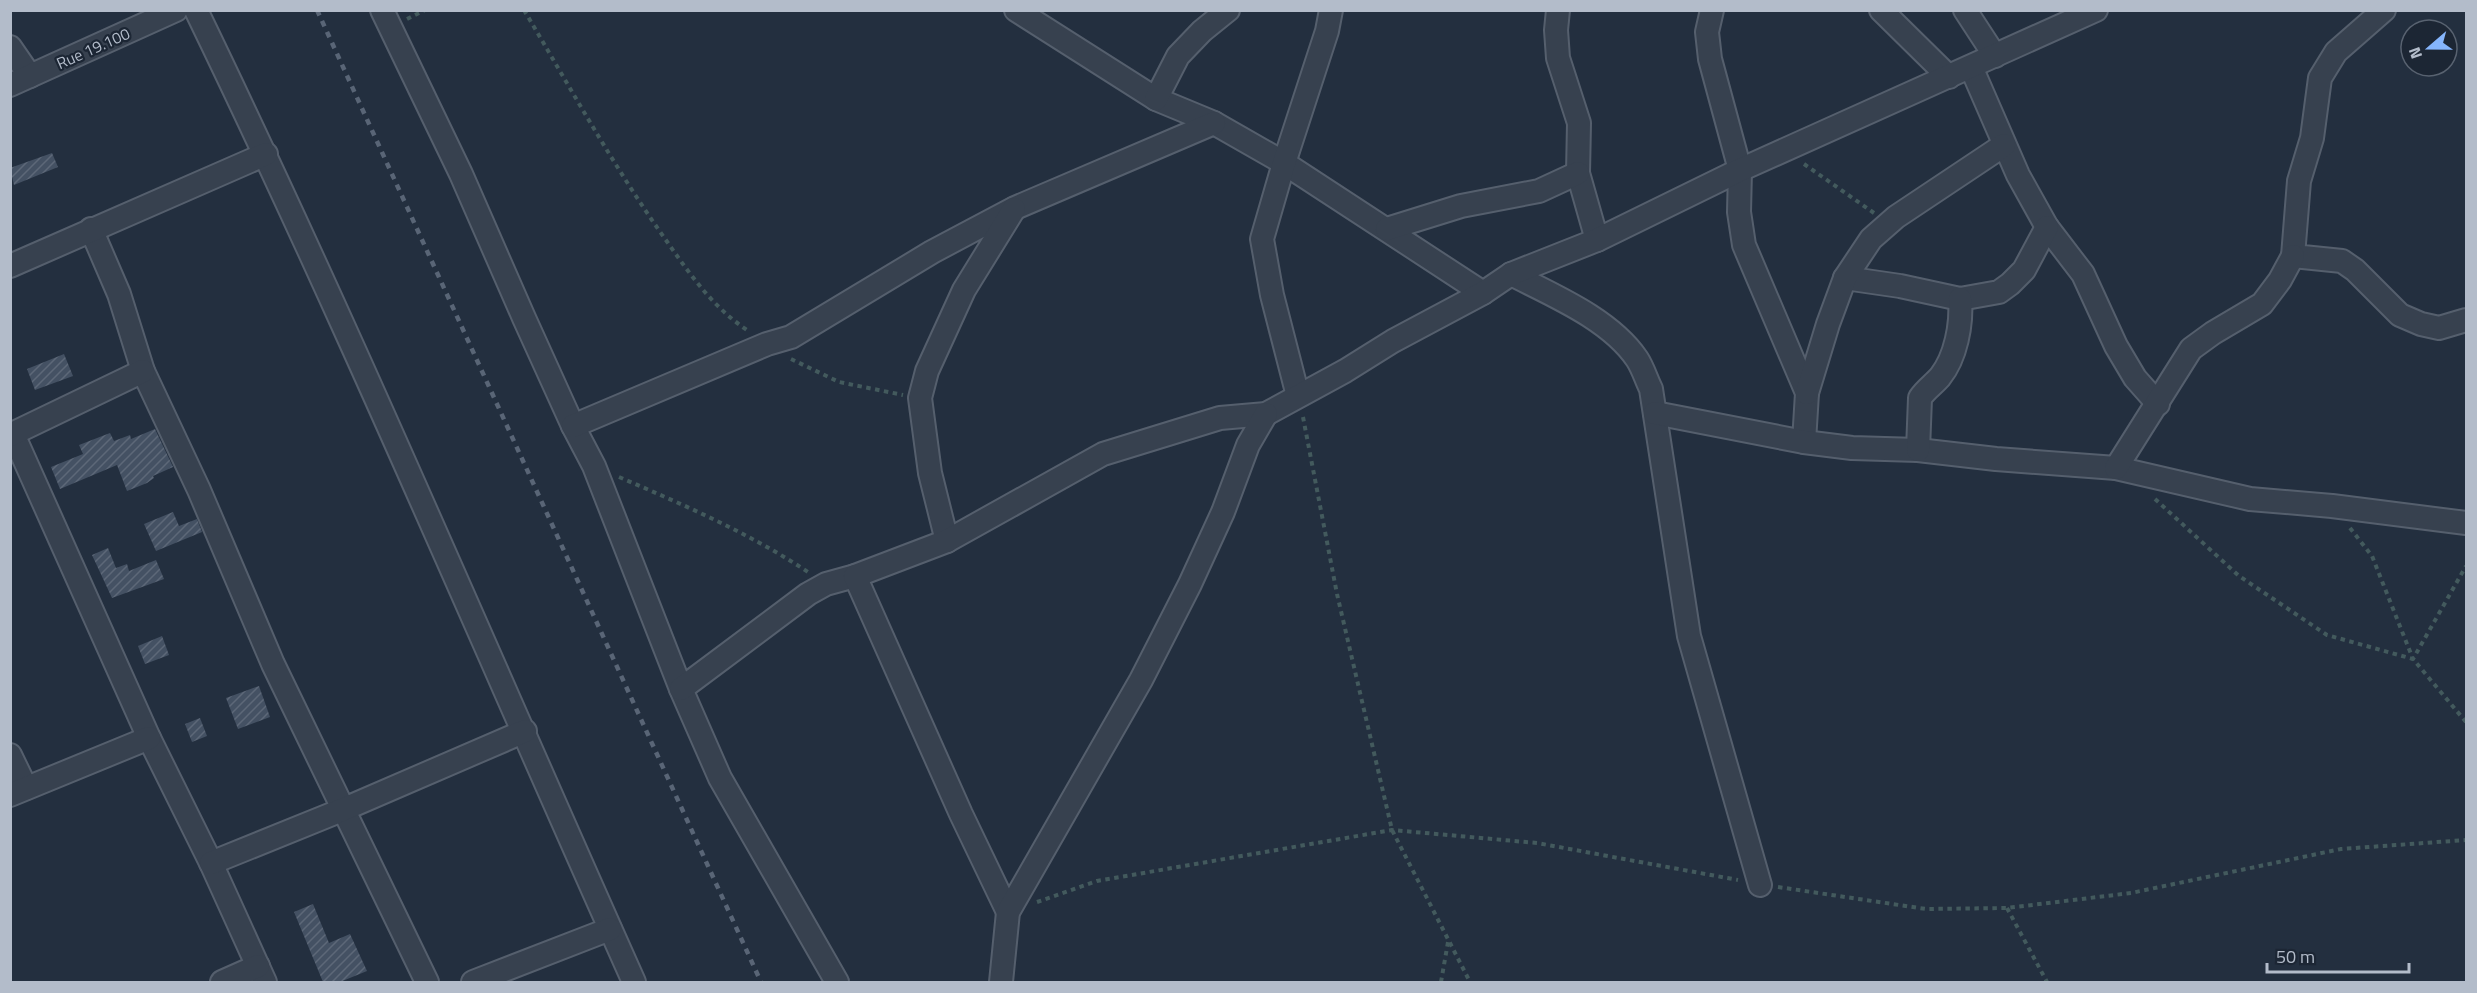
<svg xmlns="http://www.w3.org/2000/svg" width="2477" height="993" viewBox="0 0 2477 993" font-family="'Titillium Web',sans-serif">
	<defs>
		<pattern id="building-hatch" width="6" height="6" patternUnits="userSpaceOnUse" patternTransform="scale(1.5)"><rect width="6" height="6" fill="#445163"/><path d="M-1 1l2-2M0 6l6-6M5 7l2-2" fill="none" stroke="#5d6878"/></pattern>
	</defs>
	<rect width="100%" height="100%" fill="#232f3f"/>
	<g fill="url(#building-hatch)">
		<polygon points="52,153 58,167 14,185 10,168"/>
		<polygon points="64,354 73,376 35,390 27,369"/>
		<polygon points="155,429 173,467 153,476 154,478 147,483 127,491 117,465 60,489 51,467 83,454 79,445 110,433 114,441 130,435 131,439"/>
		<polygon points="173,512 179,526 197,519 202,532 156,551 144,524"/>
		<polygon points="108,548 116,568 127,564 129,571 156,560 164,579 112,598 92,555"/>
		<polygon points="162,636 169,655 145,664 138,646"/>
		<polygon points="259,686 270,717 238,729 226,698"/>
		<polygon points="200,718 207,736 192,742 185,724"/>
		<polygon points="313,904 329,943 350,934 367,971 340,982 323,982 294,912"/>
	</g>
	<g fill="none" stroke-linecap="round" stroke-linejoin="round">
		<g stroke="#555f6d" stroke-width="26">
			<g id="minor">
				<path d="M 196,10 C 351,330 489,658 634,982"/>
				<polyline points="382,10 461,174 524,318 573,426 594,466 681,689 720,778 837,982"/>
				<polyline points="1016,10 1156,99 1214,123 1284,163 1483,293"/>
				<polyline points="1558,10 1556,30 1558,58 1579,123 1578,173 1597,240"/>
				<polyline points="1712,10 1707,32 1710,59 1740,170 1739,212 1744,245 1807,393 1804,442"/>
				<polyline points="1881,10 1949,77"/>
				<polyline points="1965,10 1995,56"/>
				<polyline points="2384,10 2336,52 2320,78 2312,138 2299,181 2293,256 2342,261 2355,270 2400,315 2421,324 2439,328 2466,320"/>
				<polyline points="10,47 30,76"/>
				<polyline points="1971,67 2018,175 2047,227 2083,274 2116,346 2135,378 2158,404"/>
				<polyline points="10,85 176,10"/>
				<polyline points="1156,99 1178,56 1202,31 1228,10"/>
				<polyline points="91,229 119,294 143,371 199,490 273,664 427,982"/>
				<polyline points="1387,229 1461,206 1539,191 1578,173"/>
				<polyline points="10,266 266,154"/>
				<path d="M 1511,274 C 1552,295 1610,319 1637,359 C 1643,368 1646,379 1651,389 L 1689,636 L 1760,885"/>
				<polyline points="1845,278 1900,286 1960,299 1999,292 2010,284 2024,270 2047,227"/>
				<polyline points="1807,393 1828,324 1845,278 1871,239 1896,217 2004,145"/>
				<polyline points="1298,396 1272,295 1262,239 1284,163 1327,31 1331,10"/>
				<polyline points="1655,413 1804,442 1852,448 1918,450 1996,459 2116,468 2250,499 2332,506 2466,523"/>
				<polyline points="573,426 767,344 791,337 932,252 1015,208 1214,123"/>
				<polyline points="13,434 149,738 211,863 265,982"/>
				<polyline points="10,435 143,371"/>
				<path d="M 1918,450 L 1920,398 C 1925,390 1934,384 1940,377 C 1956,357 1962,324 1960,299"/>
				<polyline points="2116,468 2191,349 2213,333 2262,304 2280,280 2293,256"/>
				<polyline points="947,541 930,473 920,398 927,371 964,290 1014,209"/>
				<polyline points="681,689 808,594 826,584 855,576"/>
				<polyline points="10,755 26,788"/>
				<polyline points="10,795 149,738"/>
				<polyline points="211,863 342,810 525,731"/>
				<polyline points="1008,912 961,814 855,576 947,541 1103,454 1220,418 1266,414 1345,371 1393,341 1483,293 1511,274 1597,240 1740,170 2096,10"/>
				<polyline points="222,982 258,966"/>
				<polyline points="473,982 610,929"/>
				<polyline points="1001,982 1008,912 1141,680 1190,584 1223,512 1248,445 1266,414"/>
			</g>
		</g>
		<g stroke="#435a5d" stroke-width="4" stroke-dasharray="4.5 4.5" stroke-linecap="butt">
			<path d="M 524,10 C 571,89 615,169 668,243 C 691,276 714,308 747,330"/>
			<polyline points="407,19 425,10"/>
			<polyline points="1804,164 1874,213"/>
			<polyline points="791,359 839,382 903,395"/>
			<polyline points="1303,417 1337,594 1392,830 1470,982"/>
			<path d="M 619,477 C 684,505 749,533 808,572"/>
			<polyline points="2155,499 2239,576 2327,635 2413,659 2466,722"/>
			<polyline points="2350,528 2372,556 2413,659 2466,566"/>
			<polyline points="1778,887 1926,909 2007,908 2131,893 2341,849 2466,840"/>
			<polyline points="1037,902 1097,881 1392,830 1537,843 1738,880"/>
			<polyline points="2007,908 2047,982"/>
			<polyline points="1441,982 1448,942"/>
		</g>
		<use href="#minor" stroke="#37414f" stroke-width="22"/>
		<polyline stroke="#596576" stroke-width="4.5" stroke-dasharray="6 6" stroke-linecap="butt" points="317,10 761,982"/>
	</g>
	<g text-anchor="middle" stroke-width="4.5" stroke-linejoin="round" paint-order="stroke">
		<g font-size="16" fill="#b3bcca" stroke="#1c2634">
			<text transform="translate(93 48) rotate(-24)" y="6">Rue 19.100</text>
		</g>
	</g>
	<rect width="2477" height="993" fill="none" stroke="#b3bcca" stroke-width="24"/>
	<g transform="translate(2429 48) rotate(250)"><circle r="28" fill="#1c2634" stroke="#586270" stroke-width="1.5"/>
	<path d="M0-4.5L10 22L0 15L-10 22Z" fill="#85b5fc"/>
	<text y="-9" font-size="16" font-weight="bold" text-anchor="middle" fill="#b3bcca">N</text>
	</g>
	<path d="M2267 963v9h142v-9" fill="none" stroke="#b3bcca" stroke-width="3"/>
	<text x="2276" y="963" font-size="18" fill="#b3bcca" stroke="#1c2634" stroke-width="4.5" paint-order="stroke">50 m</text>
</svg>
